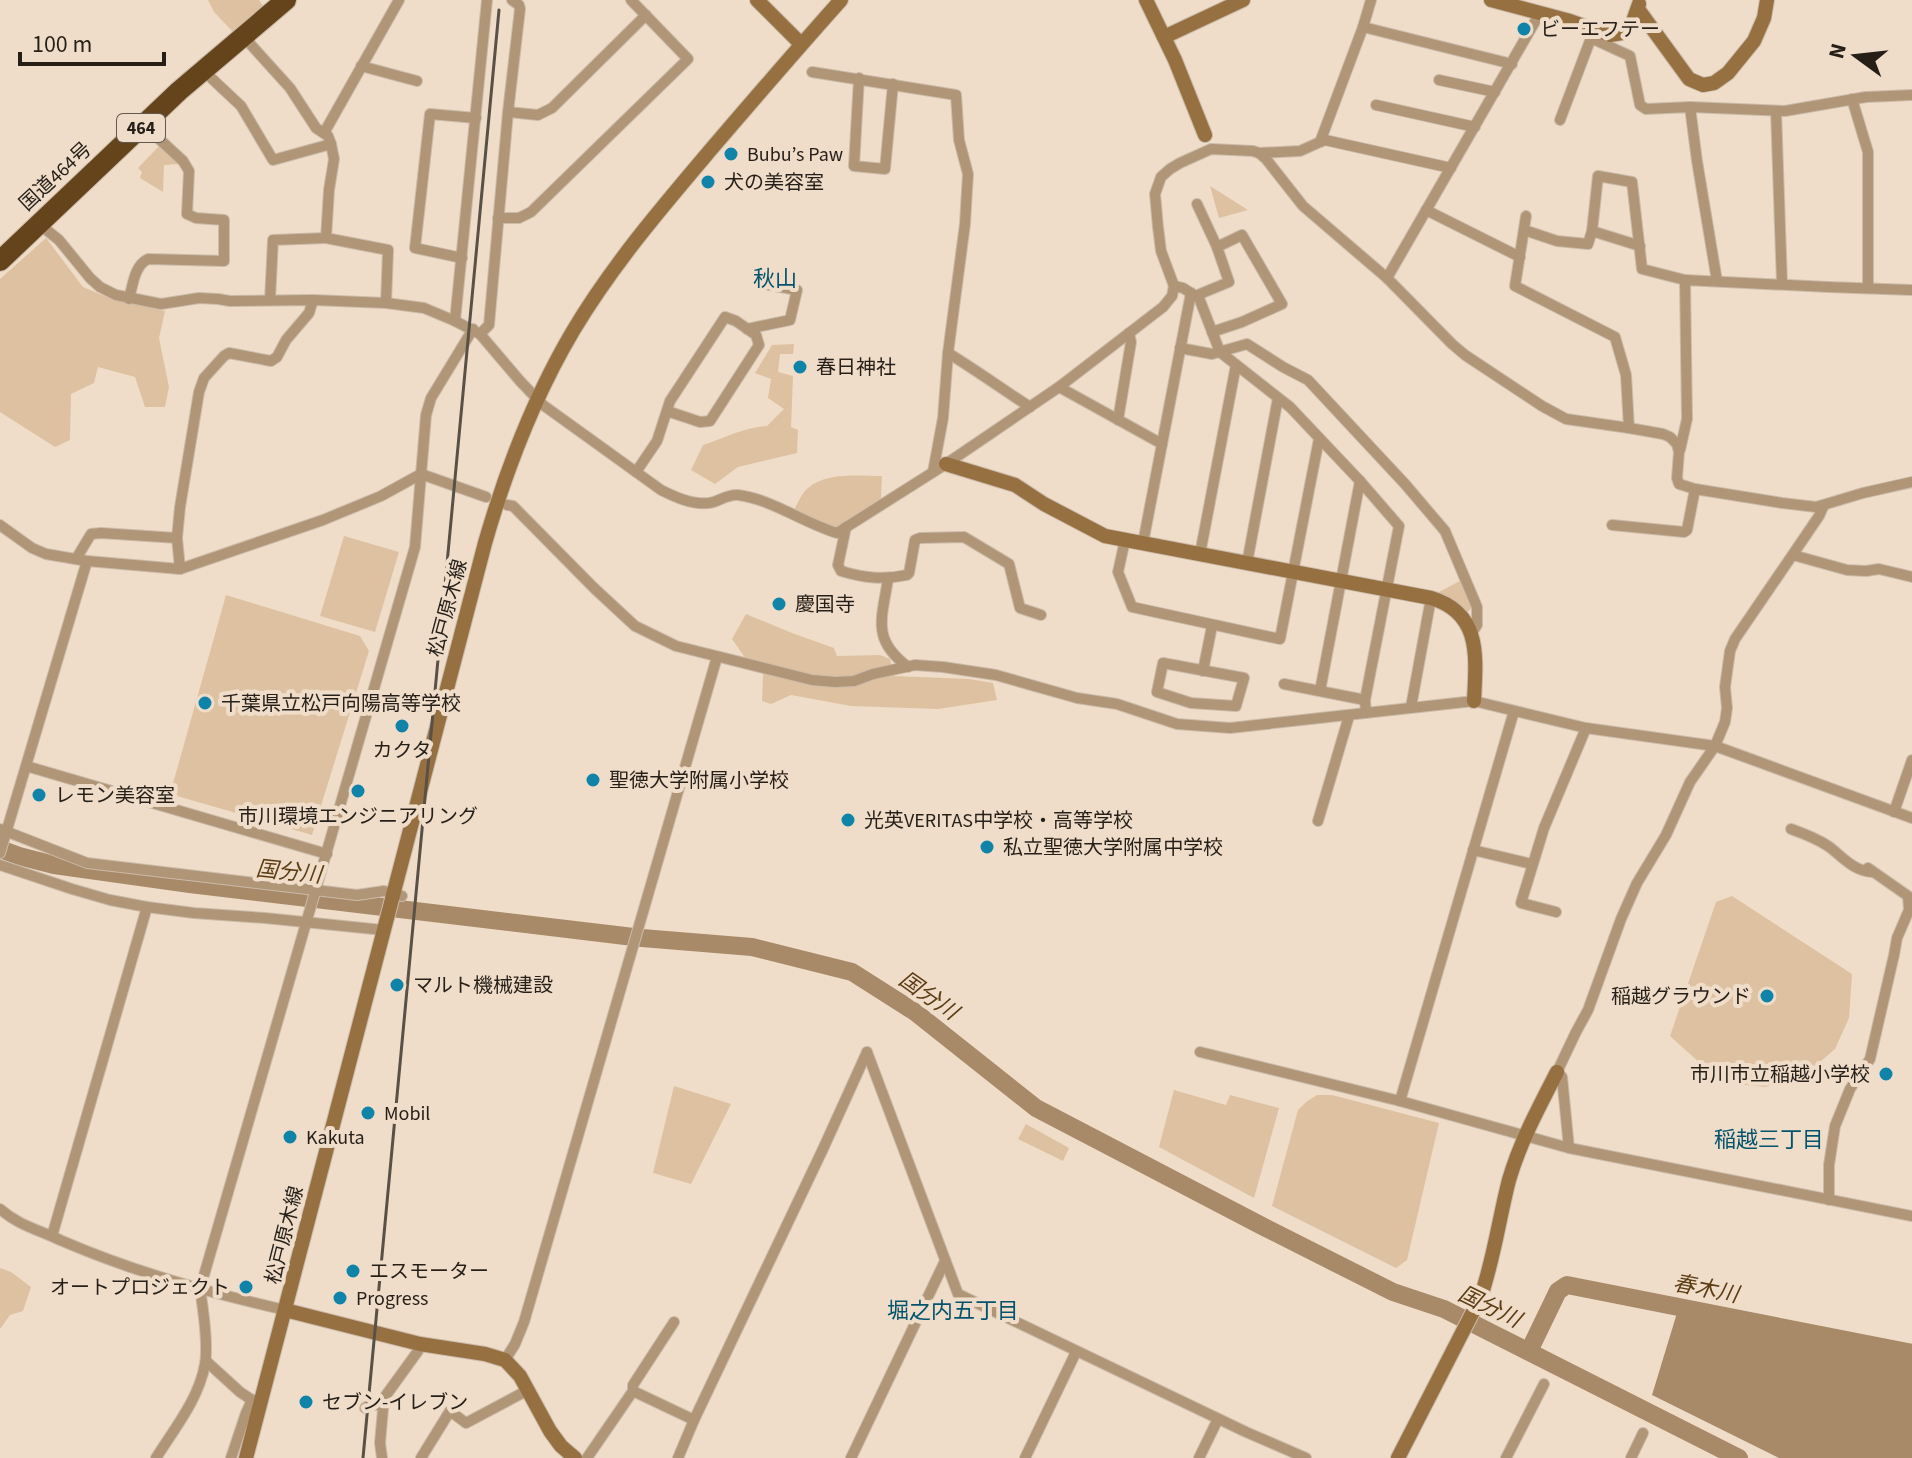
<svg xmlns="http://www.w3.org/2000/svg" width="1912" height="1458" viewBox="0 0 1912 1458" font-family="'Source Sans 3','Noto Sans JP',sans-serif">
	<rect width="100%" height="100%" fill="#efddca"/>
	<g fill="#dec1a0">
		<polygon points="208,0 259,0 264,7 234,33 214,12"/>
		<polygon points="160,145 179,164 164,165 163,192 140,178 142,172 138,168"/>
		<polygon points="1210,186 1248,210 1219,218"/>
		<polygon points="46,238 83,287 107,297 165,311 159,338 169,387 165,407 145,407 135,377 98,367 94,383 71,394 70,440 55,447 0,412 0,279"/>
		<path d="M 794,344 L 793,354 L 780,354 L 778,372 L 793,376 L 791,427 L 798,430 L 797,453 L 738,467 L 715,484 L 691,470 L 703,445 C 724,438 745,427 767,426 L 784,409 L 768,398 L 771,379 L 755,373 L 772,345 Z"/>
		<path d="M 882,476 L 881,498 L 837,527 L 818,522 L 794,510 C 798,503 801,494 808,488 C 827,472 858,476 882,476 Z"/>
		<polygon points="344,536 399,552 375,632 320,616"/>
		<polygon points="1460,581 1475,606 1466,613 1435,594"/>
		<polygon points="226,595 360,636 369,651 312,835 170,794"/>
		<polygon points="746,614 792,633 834,648 837,656 880,655 890,659 894,676 969,679 993,683 997,700 938,709 851,706 791,695 771,704 762,701 763,674 761,666 746,659 732,639"/>
		<polygon points="1732,896 1852,974 1849,1018 1835,1049 1814,1067 1789,1081 1765,1087 1738,1084 1712,1074 1670,1036 1716,902"/>
		<polygon points="674,1086 731,1104 691,1184 653,1173"/>
		<polygon points="1174,1090 1226,1105 1230,1095 1279,1108 1254,1198 1159,1147"/>
		<polygon points="1317,1095 1332,1095 1439,1123 1407,1260 1396,1268 1272,1206 1298,1110 1306,1102"/>
		<polygon points="1026,1124 1069,1148 1063,1161 1018,1139"/>
		<polygon points="0,1268 11,1272 31,1287 23,1311 10,1315 0,1329"/>
	</g>
	<polygon fill="#a88a69" points="1677,1313 1912,1358 1912,1458 1779,1458 1652,1395"/>
	<g fill="none" stroke-linecap="round" stroke-linejoin="round">
		<g stroke="#a88a69" stroke-width="18">
			<polyline points="0,849 19,856 54,865 190,884 642,938 752,947 852,972 915,1012 1036,1108 1264,1227 1393,1292 1444,1309 1739,1458"/>
			<polyline points="1529,1351 1558,1291 1567,1285 1912,1353"/>
		</g>
		<g stroke="#cbbbaa" stroke-width="12">
			<g id="street">
				<polyline points="1363,27 1512,64"/>
				<polyline points="243,36 290,88 316,128 328,136 331,144 334,159 329,190 326,238 388,250 386,303"/>
				<polyline points="361,66 417,81"/>
				<polyline points="205,68 208,75 241,106 273,160 331,144"/>
				<polyline points="812,72 956,95 959,140 968,174 967,190 965,224 948,353 943,418 933,472"/>
				<polyline points="859,78 854,166 885,169 893,84"/>
				<polyline points="1439,80 1495,92"/>
				<polyline points="1852,99 1868,152 1868,288"/>
				<polyline points="1376,105 1475,127"/>
				<polyline points="1690,107 1785,111 1866,97 1912,95"/>
				<polyline points="1776,111 1782,284"/>
				<polyline points="508,112 538,115 552,108 646,15"/>
				<polyline points="1560,120 1591,38 1630,56 1640,105 1646,109 1690,107 1697,161 1717,281"/>
				<polyline points="324,133 399,0"/>
				<polyline points="1320,142 1325,140 1451,168"/>
				<polyline points="1259,153 1300,151 1320,142 1363,27 1371,0"/>
				<polyline points="1426,210 1520,257"/>
				<polyline points="1526,216 1515,286 1615,337 1626,375 1629,428"/>
				<polyline points="498,218 519,218 531,212 688,59 631,0"/>
				<path d="M 39,224 L 59,240 L 90,278 L 100,287 L 116,295 L 161,304 L 199,298 L 218,299 L 230,301 L 313,300 L 386,303 L 424,308 L 455,321 L 480,334 L 520,381 L 543,405 L 661,490 C 675,497 692,505 709,503 C 719,502 726,494 738,495 C 771,499 804,523 837,533 L 946,464 L 1059,387 L 1163,307 L 1172,296 L 1174,286 L 1161,251 L 1158,227 L 1155,194 L 1161,177 L 1170,169 L 1180,163 L 1211,149 L 1253,151 L 1259,153 L 1266,159 L 1303,206 L 1387,278 L 1452,344 L 1465,355 L 1542,406 L 1566,419 L 1629,428 L 1663,434 L 1670,437 L 1677,444 L 1679,452 L 1677,478 L 1679,484 L 1695,489 L 1782,503 L 1816,507 L 1863,493 L 1912,482"/>
				<polyline points="1524,230 1557,241 1588,244 1592,231 1598,176 1632,182 1642,269 1685,280"/>
				<polyline points="1592,231 1640,246"/>
				<polyline points="462,258 415,248 430,114 476,118"/>
				<polyline points="1387,278 1540,13"/>
				<polyline points="1174,286 1183,288 1199,298 1220,352 1290,407 1360,481 1399,526 1365,700 1366,713"/>
				<polyline points="1195,296 1229,282 1217,247 1197,204"/>
				<path d="M 129,299 C 133,285 134,266 148,259 L 224,261 L 224,220 L 196,218 L 187,214 L 189,171 L 183,161 L 144,125"/>
				<polyline points="270,300 273,240 326,238"/>
				<polyline points="455,321 487,0"/>
				<polyline points="747,329 790,320 797,290 759,283"/>
				<polyline points="1212,332 1242,322 1282,304 1242,235 1217,247"/>
				<polyline points="480,334 489,325 508,112 520,9 519,5 512,0"/>
				<polyline points="1180,348 1212,354 1247,344 1283,367 1308,380 1405,484 1445,531 1477,607 1477,625 1471,634"/>
				<path d="M 948,353 C 976,370 1002,389 1030,407"/>
				<polyline points="1059,387 1162,444 1191,293"/>
				<polyline points="1118,420 1131,342 1129,333"/>
				<polyline points="1680,450 1687,419 1685,280 1828,287 1912,290"/>
				<polyline points="636,472 657,441 670,401 725,317 736,321 756,335 759,345 710,421 700,422 667,411"/>
				<polyline points="507,505 513,506 594,588 635,626 676,646 812,680 835,682 854,681 873,674 915,665 943,667 996,675 1077,698 1117,704 1177,724 1230,728 1474,701 1586,728 1715,746 1912,818"/>
				<polyline points="0,525 32,548 46,554 87,561 0,853"/>
				<polyline points="1612,525 1684,532 1687,530 1695,489"/>
				<path d="M 846,527 L 838,565 L 841,571 C 864,578 883,580 907,575 L 909,573 L 915,540 L 920,538 L 964,537 L 1009,564 L 1020,608 L 1041,615"/>
				<polyline points="1125,540 1118,572 1132,607 1280,639 1319,439"/>
				<polyline points="1143,543 1162,444"/>
				<polyline points="1200,554 1236,365"/>
				<polyline points="1793,555 1847,570 1866,571 1879,569 1912,577"/>
				<polyline points="76,559 91,534 101,533 177,538"/>
				<polyline points="87,561 180,569 323,520 381,496 421,474 486,497"/>
				<polyline points="1247,563 1278,398"/>
				<polyline points="180,569 177,538 180,507 199,392 204,378 224,356 229,353 271,361 277,357 286,340 309,313 313,300"/>
				<path d="M 888,579 C 882,619 871,639 908,667"/>
				<polygon points="1163,663 1244,678 1236,706 1191,703 1157,692"/>
				<polyline points="1203,671 1212,626"/>
				<polyline points="1284,684 1365,700"/>
				<polyline points="1320,691 1360,481"/>
				<polyline points="1411,707 1431,598"/>
				<polyline points="26,766 327,854"/>
				<polyline points="1894,812 1912,760"/>
				<polyline points="1318,821 1349,716"/>
				<polyline points="0,829 87,863 357,895 384,891 402,896"/>
				<path d="M 1791,829 C 1805,834 1816,838 1828,846 C 1842,856 1853,871 1872,872"/>
				<polyline points="1473,850 1532,864"/>
				<polyline points="0,865 72,889 110,900 147,907 194,913 265,918 383,930"/>
				<polyline points="1556,912 1521,903 1544,828 1586,728"/>
				<polyline points="867,1052 958,1294 1246,1432 1306,1458"/>
				<polyline points="1200,1052 1400,1101 1569,1148 1912,1216"/>
				<polyline points="1400,1101 1514,711"/>
				<polyline points="1569,1148 1562,1077 1557,1072 1576,1032 1588,1010 1621,919 1637,883 1666,835 1690,782 1715,746 1725,722 1727,708 1725,687 1730,651 1735,639 1819,516 1824,505"/>
				<polyline points="1829,1200 1829,1165 1835,1126 1850,1089 1870,1059 1894,955 1897,938 1909,910 1908,896 1868,868"/>
				<path d="M 0,1209 C 18,1225 39,1230 60,1240 C 134,1272 207,1292 285,1310"/>
				<polyline points="52,1236 147,907"/>
				<polyline points="505,1360 515,1344 524,1322 717,657"/>
				<polyline points="206,1361 240,1392 252,1400"/>
				<polyline points="633,1391 694,1420"/>
				<polyline points="365,1408 370,1405 383,1405"/>
				<path d="M 156,1458 C 174,1429 199,1399 205,1364 C 208,1347 203,1308 200,1289 L 415,547 L 426,415 L 431,398 L 473,329"/>
				<polyline points="231,1458 246,1413 252,1400 261,1402"/>
				<polyline points="382,1458 380,1443 384,1398 418,1351 420,1344"/>
				<polyline points="421,1458 450,1411 466,1423 528,1390"/>
				<polyline points="587,1458 633,1391 633,1385 674,1322"/>
				<polyline points="678,1458 694,1420 823,1149 867,1052"/>
				<polyline points="851,1458 945,1261"/>
				<polyline points="1025,1458 1076,1352"/>
				<polyline points="1199,1458 1218,1419"/>
				<polyline points="1506,1458 1544,1384"/>
				<polyline points="1631,1458 1643,1433"/>
			</g>
		</g>
		<g stroke="#cbbbaa" stroke-width="16">
			<g id="secondary">
				<polyline points="757,0 801,44"/>
				<polyline points="1146,0 1175,60 1205,135"/>
				<polyline points="1491,0 1570,21 1610,35 1622,33 1632,24 1639,4"/>
				<polyline points="1638,9 1689,79 1703,85 1714,83 1728,73 1754,41 1764,18 1767,0"/>
				<polyline points="1164,37 1243,0"/>
				<path d="M 946,464 L 1015,485 L 1044,504 L 1105,536 L 1431,598 C 1482,613 1476,658 1474,701"/>
				<polyline points="285,1310 420,1344 485,1354 505,1360 520,1376 550,1431 561,1446 575,1458"/>
				<path d="M 246,1458 L 485,543 C 506,470 534,397 573,331 C 613,264 663,206 713,147 C 755,98 798,48 841,0"/>
				<path d="M 1398,1458 L 1481,1296 C 1494,1258 1499,1219 1509,1180 C 1520,1142 1539,1107 1557,1072"/>
			</g>
		</g>
		<g stroke="#cbbbaa" stroke-width="22">
			<polyline id="highway" points="0,261 179,91 286,0"/>
		</g>
		<use href="#street" stroke="#b09577" stroke-width="10"/>
		<use href="#secondary" stroke="#977041" stroke-width="14"/>
		<use href="#highway" stroke="#65441c" stroke-width="20"/>
		<polyline stroke="#595046" stroke-width="3" points="363,1458 499,10"/>
	</g>
	<g fill="#1083a9" stroke="#efddca" stroke-width="3">
		<circle cx="1524" cy="29" r="8"/>
		<circle cx="731" cy="154" r="8"/>
		<circle cx="708" cy="182" r="8"/>
		<circle cx="800" cy="367" r="8"/>
		<circle cx="779" cy="604" r="8"/>
		<circle cx="205" cy="703" r="8"/>
		<circle cx="402" cy="726" r="8"/>
		<circle cx="593" cy="780" r="8"/>
		<circle cx="358" cy="791" r="8"/>
		<circle cx="39" cy="795" r="8"/>
		<circle cx="848" cy="820" r="8"/>
		<circle cx="987" cy="847" r="8"/>
		<circle cx="397" cy="985" r="8"/>
		<circle cx="1767" cy="996" r="8"/>
		<circle cx="1886" cy="1074" r="8"/>
		<circle cx="368" cy="1113" r="8"/>
		<circle cx="290" cy="1137" r="8"/>
		<circle cx="353" cy="1271" r="8"/>
		<circle cx="246" cy="1287" r="8"/>
		<circle cx="340" cy="1298" r="8"/>
		<circle cx="306" cy="1402" r="8"/>
	</g>
	<g text-anchor="middle" stroke-width="8" stroke-linejoin="round" paint-order="stroke">
		<rect fill="#efddca" stroke="#62584d" stroke-width="2" x="117" y="114" width="48" height="28" rx="6"/>
		<g font-size="18" font-weight="bold" fill="#251f18">
			<text x="141" y="134">464</text>
		</g>
		<g font-size="20" fill="#251f18" stroke="#efddca" text-anchor="start">
			<text x="1540" y="36">ビーエフテー</text>
			<text x="747" y="161">Bubu’s Paw</text>
			<text x="724" y="189">犬の美容室</text>
			<text x="816" y="374">春日神社</text>
			<text x="795" y="611">慶国寺</text>
			<text x="221" y="710">千葉県立松戸向陽高等学校</text>
			<text x="402" y="757" text-anchor="middle">カクタ</text>
			<text x="609" y="787">聖徳大学附属小学校</text>
			<text x="55" y="802">レモン美容室</text>
			<text x="358" y="823" text-anchor="middle">市川環境エンジニアリング</text>
			<text x="864" y="827">光英VERITAS中学校・高等学校</text>
			<text x="1003" y="854">私立聖徳大学附属中学校</text>
			<text x="413" y="992">マルト機械建設</text>
			<text x="1751" y="1003" text-anchor="end">稲越グラウンド</text>
			<text x="1870" y="1081" text-anchor="end">市川市立稲越小学校</text>
			<text x="384" y="1120">Mobil</text>
			<text x="306" y="1144">Kakuta</text>
			<text x="369" y="1278">エスモーター</text>
			<text x="230" y="1294" text-anchor="end">オートプロジェクト</text>
			<text x="356" y="1305">Progress</text>
			<text x="322" y="1409">セブン-イレブン</text>
		</g>
		<g font-size="20" fill="#251f18" stroke="#efddca">
			<text transform="translate(55 176) rotate(-43)" y="7">国道464号</text>
			<text transform="translate(447 608) rotate(-75)" y="7">松戸原木線</text>
			<text transform="translate(284 1235) rotate(-76)" y="7">松戸原木線</text>
		</g>
		<g font-size="22" fill="#02536d" stroke="#efddca">
			<text x="775" y="286">秋山</text>
			<text x="1769" y="1147">稲越三丁目</text>
			<text x="953" y="1318">堀之内五丁目</text>
		</g>
		<g font-size="22" font-style="italic" fill="#5c3c13" stroke="#efddca">
			<text transform="translate(289 871) rotate(6)" y="8">国分川</text>
			<text transform="translate(929 995) rotate(35)" y="8">国分川</text>
			<text transform="translate(1706 1288) rotate(11)" y="8">春木川</text>
			<text transform="translate(1490 1306) rotate(26)" y="8">国分川</text>
		</g>
	</g>
	<g transform="translate(1856 56) rotate(285)" stroke="#efddca" stroke-width="6" paint-order="stroke">
	<path d="M0-6L14 30L0 20L-14 30Z" fill="#251f18"/>
	<text y="-12" font-size="22" font-weight="bold" text-anchor="middle" fill="#251f18">N</text>
	</g>
	<path d="M20 52v12h144v-12" fill="none" stroke="#251f18" stroke-width="4"/>
	<text x="32" y="52" font-size="24" fill="#251f18" stroke="#efddca" stroke-width="6" paint-order="stroke">100 m</text>
</svg>
